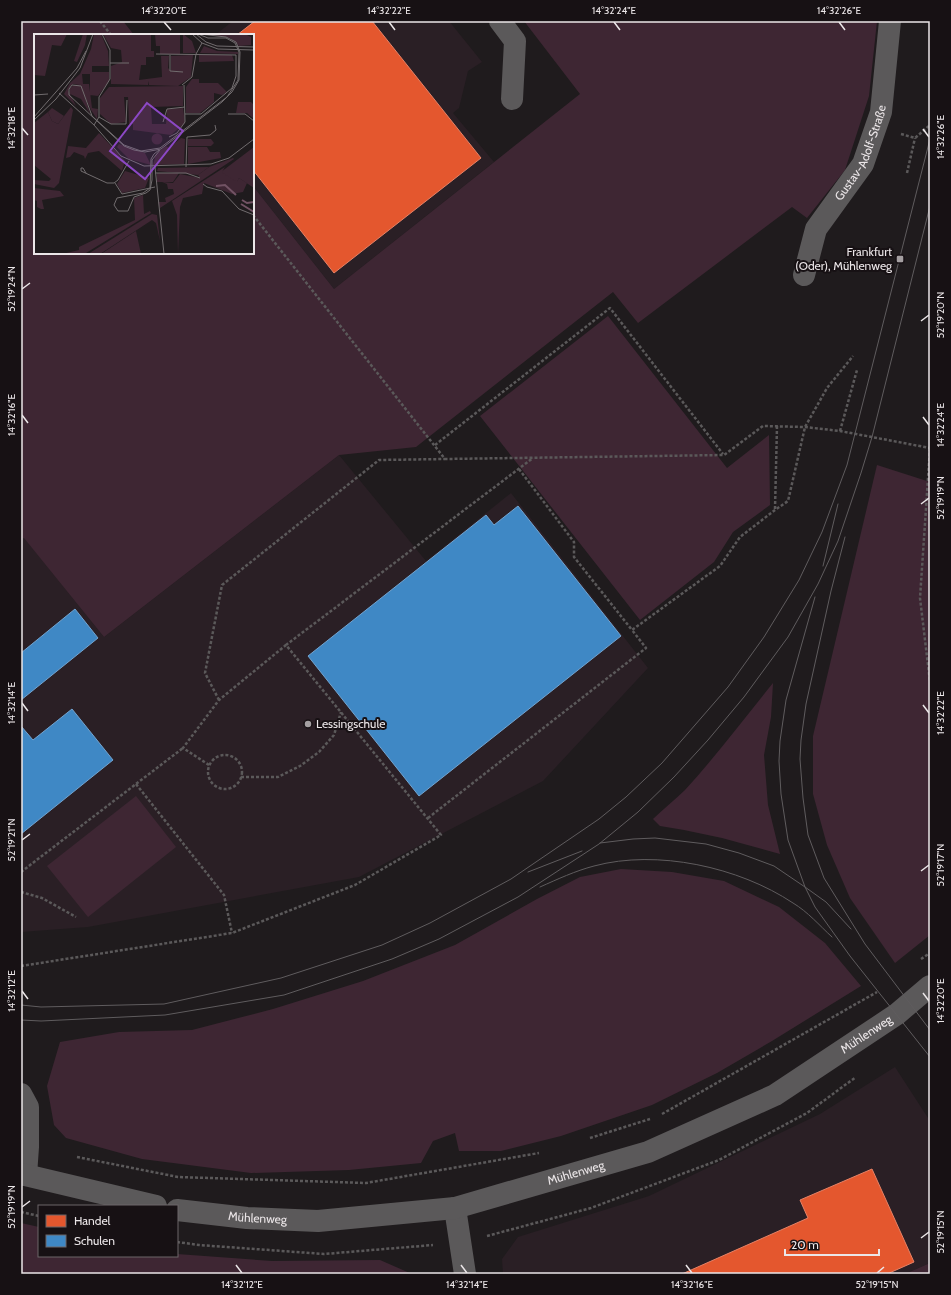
<svg xmlns="http://www.w3.org/2000/svg" width="951" height="1295" viewBox="0 0 951 1295" font-family="Cabin,sans-serif">
	<rect width="100%" height="100%" fill="#1f1b1d"/>
	<g fill="#2a1f25">
		<polygon points="233,21 449,21 482,62 468,71 459,108 453,113 494,162 334,289 253,186 253,35 215,35"/>
		<polygon points="339,455 426,561 511,493 648,668 543,781 359,877 88,927 21,932 21,539 24,537 104,637"/>
		<polygon points="895,1067 930,1121 930,1263 905,1274 503,1274 502,1259 518,1237 649,1196 820,1114"/>
	</g>
	<g fill="#3e2633">
		<polygon points="21,21 123,21 134,35 35,35 35,253 253,253 253,186 334,289 580,94 524,21 877,21 869,96 845,170 807,218 792,207 638,323 613,292 416,447 339,455 104,637 24,538 21,539"/>
		<polygon points="608,316 727,468 769,435 770,505 733,532 714,562 640,620 480,416"/>
		<polygon points="877,465 930,482 930,935 895,963 850,898 827,845 813,794 813,736"/>
		<path d="M 773,683 L 771,717 L 764,755 L 768,805 L 780,854 L 722,838 L 684,830 L 660,826 L 653,819 C 663,809 675,800 685,790 C 716,756 744,719 773,683 Z"/>
		<polygon points="136,796 176,847 88,917 47,866"/>
		<polygon points="621,869 672,872 724,881 779,907 825,943 861,986 772,1041 717,1073 652,1105 561,1136 501,1151 459,1151 455,1133 433,1141 421,1163 349,1170 251,1173 142,1159 66,1138 54,1125 47,1086 60,1042 119,1032 192,1030 273,1009 363,981 455,945 537,899 580,877"/>
		<polygon points="21,1223 39,1227 39,1256 177,1256 177,1254 272,1261 380,1260 412,1274 21,1274"/>
		<polygon points="930,1263 930,1274 905,1274"/>
	</g>
	<g fill="#e4572e" stroke="#e68266">
		<polygon points="255,21 372,21 481,158 334,273 253,170 253,35 237,35"/>
		<polygon points="872,1169 914,1262 887,1274 682,1274 808,1218 800,1200"/>
	</g>
	<g fill="#3f88c5" stroke="#73a4d0">
		<polygon points="518,506 621,636 419,796 308,656 486,515 494,525"/>
		<polygon points="75,609 98,638 21,700 21,653"/>
		<polygon points="72,709 113,760 21,834 21,726 33,740"/>
	</g>
	<g fill="none" stroke-linecap="round" stroke-linejoin="round">
		<g stroke="#5b595a" stroke-width="2.5" stroke-dasharray="3 2" stroke-linecap="butt">
			<polyline points="100,21 111,35"/>
			<polyline points="901,134 915,138 930,125"/>
			<polyline points="907,173 915,138"/>
			<polyline points="253,215 445,459 724,455 763,426 805,427 840,431 930,448"/>
			<polyline points="840,431 857,370"/>
			<polyline points="435,445 610,308 723,454"/>
			<polyline points="930,448 920,598 930,682"/>
			<polyline points="519,469 574,542 574,557 632,630 720,566 740,537 775,510 788,501 805,427 827,388 853,356"/>
			<polyline points="775,509 777,426"/>
			<polyline points="219,700 205,673 222,585 379,460 445,459"/>
			<circle cx="225" cy="772" r="17"/>
			<polyline points="209,765 183,748 219,700 286,645"/>
			<polyline points="241,777 278,777 300,766 319,752 334,735 341,712"/>
			<polyline points="136,784 224,895 232,933"/>
			<polyline points="428,818 646,648 632,630"/>
			<polyline points="21,872 183,748"/>
			<polyline points="21,892 42,898 76,917"/>
			<polyline points="921,959 930,953"/>
			<polyline points="21,966 232,933 355,885 441,835 286,645 533,458"/>
			<polyline points="662,1114 877,992"/>
			<polyline points="590,1138 650,1119"/>
			<polyline points="77,1157 178,1177 366,1183 539,1153"/>
			<polyline points="21,1212 39,1216"/>
			<polyline points="487,1236 591,1208 719,1160 807,1113 856,1077"/>
			<polyline points="177,1242 199,1245 324,1254 433,1245"/>
		</g>
		<g stroke="#5b595a" stroke-width="22">
			<polyline points="500,21 515,41 512,99"/>
			<path id="s1" d="M 804,275 L 816,229 L 863,164 L 881,112 L 890,21"/>
			<polyline points="21,1094 28,1107 28,1147 26,1175"/>
			<polyline points="21,1174 156,1206"/>
			<polyline points="455,1208 465,1274"/>
			<path id="s2" d="M 177,1210 L 247,1218 L 318,1221 L 455,1208 L 648,1152 L 775,1095 L 897,1014 L 930,986"/>
		</g>
		<g stroke="#5f5c5e" stroke-width="1">
			<polyline points="845,537 831,591 806,704 801,740 800,759 803,798 808,835 824,878 865,944 930,1030"/>
			<polyline points="823,566 838,504"/>
			<polyline points="815,597 786,700 780,741 779,761 781,794 788,840 805,887 815,907 850,956 930,1057"/>
			<polyline points="600,843 633,839 655,838 706,844 739,853 774,866 805,887 826,902 851,929"/>
			<polyline points="528,872 582,851"/>
			<path d="M 540,887 C 558,879 575,871 594,866 C 657,849 739,867 793,903 C 808,912 819,925 832,937"/>
			<polyline points="21,1005 41,1007 164,1004 281,978 382,945 430,923 511,879 599,819 626,797 662,763 728,687 764,637 799,580 822,532 847,465 930,139"/>
			<polyline points="21,1020 41,1021 165,1015 284,995 392,959 439,939 518,897 599,844 638,812 674,777 708,740 744,697 788,637 818,584 838,541 861,473 872,437 930,206"/>
		</g>
	</g>
	<path fill="none" stroke="#ebe6e8" stroke-width="1.5" d="M 164,22 L 171,30M 389,22 L 395,30M 614,22 L 620,30M 839,22 L 845,30M 22,128 L 28,135M 923,129 L 929,137M 22,289 L 30,283M 921,321 L 929,315M 22,415 L 28,423M 923,417 L 929,425M 921,504 L 929,498M 22,703 L 28,711M 923,705 L 929,713M 22,840 L 30,834M 921,871 L 929,865M 22,991 L 28,999M 923,993 L 929,1001M 22,1207 L 30,1201M 921,1238 L 929,1232M 236,1265 L 242,1273M 461,1265 L 467,1273M 686,1265 L 692,1273M 877,1273 L 884,1267"/>
	<g fill="#a49fa1" stroke="#171114" stroke-width="1.5">
		<rect x="896" y="255" width="8" height="8" rx="2"/>
		<circle cx="308" cy="724" r="4"/>
	</g>
	<g text-anchor="middle" stroke-width="4" stroke-linejoin="round" paint-order="stroke">
		<g font-size="12" fill="#ebe6e8" stroke="#171114">
			<text dy="4" stroke="none"><textPath href="#s1" startOffset="137">Gustav-Adolf-Straße</textPath></text>
			<text dy="4" stroke="none"><textPath href="#s2" startOffset="729">Mühlenweg</textPath></text>
			<text dy="4" stroke="none"><textPath href="#s2" startOffset="405">Mühlenweg</textPath></text>
			<text dy="4" stroke="none"><textPath href="#s2" startOffset="81">Mühlenweg</textPath></text>
		</g>
		<g font-size="12" fill="#ebe6e8" stroke="#171114" text-anchor="end">
			<text x="892" y="256">Frankfurt<tspan x="892" dy="14">(Oder), Mühlenweg</tspan></text>
			<text x="316" y="728" text-anchor="start">Lessingschule</text>
		</g>
	</g>
	<g transform="translate(34 34)">
		<rect width="220" height="220" fill="#1f1b1d"/>
		<path d="M 60,0 L 67,0 L 74,17 L 75,32 L 58,32 L 58,38 L 75,38 L 75,47 L 64,62 L 56,61 L 56,40 L 48,40 L 49,50 L 55,50 L 58,74 L 64,75 L 63,85 L 57,76 L 46,51 L 39,50 L 34,56 L 42,72 L 30,60 L 36,49 L 46,40 L 57,15 ZM 69,0 L 117,0 L 117,17 L 120,17 L 120,23 L 112,23 L 112,31 L 107,31 L 105,46 L 128,43 L 127,22 L 135,22 L 134,34 L 137,37 L 137,22 L 159,21 L 157,43 L 144,52 L 115,51 L 115,47 L 114,51 L 77,50 L 77,32 L 88,28 L 87,16 L 77,14 ZM 121,0 L 146,0 L 146,20 L 126,20 L 126,12 L 122,12 ZM 149,0 L 158,7 L 162,19 L 149,19 ZM 166,0 L 211,0 L 217,3 L 217,11 L 205,12 L 196,4 ZM 170,12 L 183,17 L 204,18 L 204,20 L 166,19 ZM 165,21 L 198,21 L 200,27 L 165,28 ZM 158,45 L 165,45 L 165,49 L 184,49 L 193,58 L 188,61 L 180,59 L 180,68 L 166,79 L 152,79 L 152,53 ZM 40,51 L 45,51 L 49,56 L 56,80 L 47,65 L 36,60 L 36,54 ZM 149,52 L 149,72 L 117,73 L 118,90 L 132,90 L 133,75 L 149,74 L 151,89 L 137,101 L 99,96 L 99,90 L 95,90 L 94,63 L 90,63 L 92,88 L 77,90 L 66,80 L 66,64 L 75,53 ZM 204,68 L 217,68 L 220,71 L 220,85 L 213,79 L 202,79 ZM 18,74 L 30,82 L 24,90 L 18,87 L 14,78 ZM 65,99 L 91,127 L 88,137 L 65,117 L 54,119 L 51,125 L 50,122 L 40,118 L 36,123 L 32,124 L 34,112 L 52,114 ZM117.5 105a5.5 5.5 0 1 1 11 0a5.5 5.5 0 1 1-11 0ZM 147,104 L 151,105 L 150,130 L 119,131 L 122,120 L 132,112 L 135,114 ZM 154,105 L 177,105 L 180,109 L 177,112 L 154,112 ZM 85,110 L 111,119 L 117,131 L 95,125 L 83,113 ZM 175,133 L 164,141 L 123,137 L 124,134 ZM 91,137 L 115,144 L 111,154 L 88,159 L 83,150 ZM 123,139 L 145,139 L 139,148 L 123,148 ZM 0,154 L 26,157 L 30,162 L 8,166 L 10,175 L 7,175 L 3,173 L 3,167 L 0,166 Z" fill="#3e2633"/>
		<path d="M 49,0 L 53,0 L 51,11 L 43,28 L 40,27 ZM 37,73 L 39,76 L 25,149 L 20,154 L 0,150 L 0,146 L 15,147 L 17,145 L 0,131 L 0,89 L 14,78 L 18,87 L 24,90 ZM 154,113 L 173,113 L 176,118 L 186,118 L 187,124 L 154,130 ZM 199,124 L 200,125 L 126,174 L 124,168 L 132,168 L 131,164 L 140,160 L 139,155 L 134,155 L 133,150 L 128,148 L 139,149 L 146,140 L 166,144 L 164,141 L 175,133 ZM 191,133 L 188,138 L 203,147 L 205,144 L 213,149 L 209,158 L 198,160 L 170,149 L 168,160 L 149,164 L 146,173 L 144,220 L 143,181 L 138,167 ZM 109,161 L 110,180 L 116,177 L 117,179 L 52,219 L 28,220 L 45,216 L 45,213 L 101,186 L 100,164 ZM 118,180 L 123,181 L 126,207 L 122,189 L 118,186 L 66,220 L 54,220 Z" fill="#3e2633"/>
		<path d="M 0,0 L 33,0 L 27,12 L 18,11 L 11,42 L 0,41 Z" fill="#3e2633"/>
		<path d="M 220,113 L 220,154 L 205,144 L 203,148 L 187,138 ZM 102,197 L 107,220 L 67,220 Z" fill="#3e2633"/>
		<path fill="none" stroke="#725364" stroke-width="2" d="M 182,152 L 191,151 L 202,161M 208,166 L 213,169 L 220,168M 207,170 L 220,178"/>
		<path fill="none" stroke="#716c6e" stroke-width="1" d="M 158,0 L 168,9 L 184,15 L 220,16M 162,0 L 172,8 L 183,12 L 220,13M 164,0 L 174,4 L 192,4 L 201,9 L 205,18 L 204,46 L 193,63 L 126,114 L 107,117 L 90,111 L 58,82 L 47,52 L 38,51 L 35,55 L 35,61 L 90,112 L 100,116 L 111,118 L 127,115 L 188,68 L 198,58 L 205,46 L 206,18 L 202,8 L 192,3 L 166,0M 122,20 L 202,21 L 202,42 L 198,54 L 167,80 L 151,80M 136,21 L 136,37 L 149,38M 76,29 L 95,29M 148,51 L 158,43 L 162,20 L 168,9M 25,59 L 60,91 L 87,122 L 110,132 L 177,130 L 195,124 L 220,105M 0,61 L 14,60M 194,80 L 211,80 L 220,87M 0,83 L 43,34 L 52,17M 65,83 L 77,90 L 92,90 L 93,66M 0,86 L 22,65 L 46,34 L 59,0M 129,88 L 133,75 L 151,73M 60,91 L 65,83 L 65,63 L 76,45 L 76,16 L 68,0M 135,103 L 143,99 L 151,88 L 150,51M 125,116 L 120,120 L 117,125 L 116,154 L 109,159 L 83,164 L 80,171 L 84,177 L 94,177 L 100,163 L 112,159 L 116,156 L 118,146 L 118,126 L 126,116M 121,133 L 130,220M 152,133 L 153,103 L 176,101 L 182,96 L 181,91M 52,139 L 49,134 L 47,134 L 47,137 L 73,149 L 80,149 L 84,146 L 95,127M 121,139 L 152,139 L 166,144M 81,149 L 88,160 L 121,153M 169,150 L 173,153 L 188,157 L 205,175 L 220,181"/>
		<path fill="#8c48c5" fill-opacity="0.15" stroke="#8c48c5" stroke-width="2" d="M 113,69 L 149,97 L 111,145 L 76,117 Z"/>
		<rect width="220" height="220" fill="none" stroke="#ebe6e8" stroke-width="2"/>
	</g>
	<rect width="951" height="1295" fill="none" stroke="#171114" stroke-width="44"/>
	<rect x="38" y="1205" width="140" height="52" fill="#171114" stroke="#6c6669"/>
	<rect x="46" y="1215" width="20" height="12" fill="#e4572e" stroke="#6c6669"/>
	<text x="74" y="1225" font-size="12" fill="#ebe6e8">Handel</text>
	<rect x="46" y="1235" width="20" height="12" fill="#3f88c5" stroke="#6c6669"/>
	<text x="74" y="1245" font-size="12" fill="#ebe6e8">Schulen</text>
	<path d="M785 1249v6h94v-6" fill="none" stroke="#ebe6e8" stroke-width="2"/>
	<text x="791" y="1249" font-size="12" fill="#ebe6e8" stroke="#171114" stroke-width="3" paint-order="stroke">20 m</text>
	<rect x="22" y="22" width="907" height="1251" fill="none" stroke="#ebe6e8" stroke-width="1.5"/>
	<g font-size="10" text-anchor="middle" fill="#ebe6e8">
		<text x="164" y="14">14°32'20"E</text>
		<text x="389" y="14">14°32'22"E</text>
		<text x="614" y="14">14°32'24"E</text>
		<text x="839" y="14">14°32'26"E</text>
		<text transform="translate(11 128) rotate(-90)" y="4">14°32'18"E</text>
		<text transform="translate(940 137) rotate(-90)" y="4">14°32'26"E</text>
		<text transform="translate(11 289) rotate(-90)" y="4">52°19'24"N</text>
		<text transform="translate(940 315) rotate(-90)" y="4">52°19'20"N</text>
		<text transform="translate(11 415) rotate(-90)" y="4">14°32'16"E</text>
		<text transform="translate(940 425) rotate(-90)" y="4">14°32'24"E</text>
		<text transform="translate(940 498) rotate(-90)" y="4">52°19'19"N</text>
		<text transform="translate(11 703) rotate(-90)" y="4">14°32'14"E</text>
		<text transform="translate(940 713) rotate(-90)" y="4">14°32'22"E</text>
		<text transform="translate(11 840) rotate(-90)" y="4">52°19'21"N</text>
		<text transform="translate(940 865) rotate(-90)" y="4">52°19'17"N</text>
		<text transform="translate(11 991) rotate(-90)" y="4">14°32'12"E</text>
		<text transform="translate(940 1001) rotate(-90)" y="4">14°32'20"E</text>
		<text transform="translate(11 1207) rotate(-90)" y="4">52°19'19"N</text>
		<text transform="translate(940 1232) rotate(-90)" y="4">52°19'15"N</text>
		<text x="242" y="1288">14°32'12"E</text>
		<text x="467" y="1288">14°32'14"E</text>
		<text x="692" y="1288">14°32'16"E</text>
		<text x="877" y="1288">52°19'15"N</text>
	</g>
</svg>
